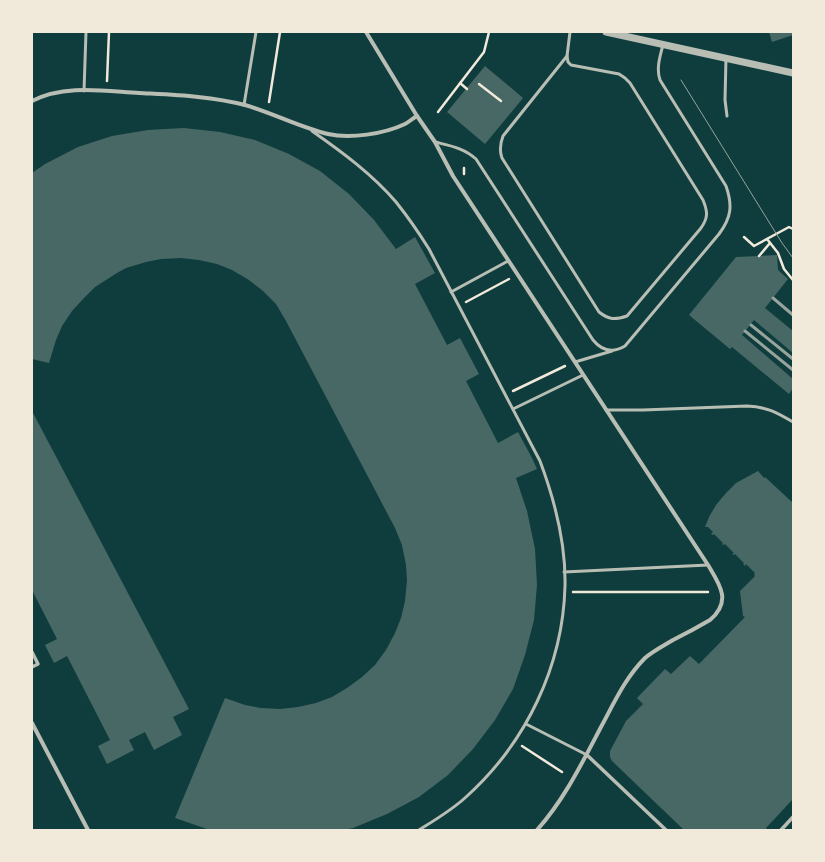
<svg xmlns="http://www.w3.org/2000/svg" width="825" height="862" viewBox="0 0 825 862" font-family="'Open Sans',sans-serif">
	<rect width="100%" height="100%" fill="#0f3d3e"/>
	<g fill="#486865">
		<polygon points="769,32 793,32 793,35 772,42"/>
		<polygon points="485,66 523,98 485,144 447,112"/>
		<polygon points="184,128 220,132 255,140 289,154 320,171 349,194 374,220 396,249 415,237 435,273 415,284 447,345 460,338 479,374 466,381 498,443 518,432 532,458 537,469 516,478 527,511 535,549 537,585 534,620 525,655 513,689 495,720 473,749 448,775 419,797 387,814 353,828 343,830 210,830 175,818 225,698 245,705 261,708 280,709 298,707 316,703 332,697 347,688 362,677 375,665 386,650 395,633 401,618 405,601 407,580 406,565 402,545 395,528 286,321 276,304 263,291 249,280 232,270 217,264 199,260 181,258 161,259 146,262 126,268 117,273 95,287 84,298 72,311 62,326 56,340 49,363 32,359 32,173 45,164 78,147 112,136 148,130"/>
		<polygon points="777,255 778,270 788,279 765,308 793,331 793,353 754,320 742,335 793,379 793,388 789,394 732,347 730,349 689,315 736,257"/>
		<polygon points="32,411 189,709 173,717 182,735 154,750 145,732 129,740 134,750 107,764 98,746 110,740 67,656 54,663 45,645 57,639 32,590"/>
		<polygon points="758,471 764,478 765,477 793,503 793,799 766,828 768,830 684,830 612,761 610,757 610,751 626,721 643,704 637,698 665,669 671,674 690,656 699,664 745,617 743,616 740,591 755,576 754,574 755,573 746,564 745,566 743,564 744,563 735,554 734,555 732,554 734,553 725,544 723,545 722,544 723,543 714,534 713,535 711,534 713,532 708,527 705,527 709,517 716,505 726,493 736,483"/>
	</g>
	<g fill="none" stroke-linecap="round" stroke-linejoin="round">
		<g stroke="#f1e9da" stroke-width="2.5">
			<polyline points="107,81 109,32"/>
			<polyline points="460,83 467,89"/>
			<polyline points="479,84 501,101"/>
			<polyline points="269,102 280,32"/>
			<polyline points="438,112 484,52 489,32"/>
			<polyline points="464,174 464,168"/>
			<polyline points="744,237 754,246 789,227 793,229"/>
			<polyline points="767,239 778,253 784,269 793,280"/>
			<polyline points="759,256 770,243"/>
			<polyline points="466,302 509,279"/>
			<polyline points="513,391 565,366"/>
			<polyline points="573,592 708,592"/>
			<polyline points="522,746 562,772"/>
		</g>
		<g stroke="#b8beb3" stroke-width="3">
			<path d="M 567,56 L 568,62 L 571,65 L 619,74 L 625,78 L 630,83 L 703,200 C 708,212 708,218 701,228 L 627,316 C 615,320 609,320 599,312 L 502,158 C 499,150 500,144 503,136 Z"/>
			<polyline points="567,56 570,32"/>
			<polyline points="726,58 725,100 727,116"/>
			<polyline points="84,91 86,32"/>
			<polyline points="244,105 256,32"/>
			<path d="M 312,131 C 342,152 372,174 396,202 C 408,217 419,233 429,249 L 540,461 C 555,501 566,543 565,586 C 563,666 526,743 466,797 C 452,810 435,820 419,830"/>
			<path d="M 435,142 C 451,146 464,148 476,159 L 593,340 C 602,351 613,353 625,346 L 719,234 C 731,218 733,206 726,186 L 660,80 C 656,69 660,56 663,45"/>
			<polyline points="451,292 508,261"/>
			<polyline points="575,362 612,351"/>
			<polyline points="513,409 583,375"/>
			<path d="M 606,410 L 643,410 L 747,406 C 767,407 776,412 793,422"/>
			<polyline points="564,572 708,565"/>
			<polyline points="526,724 587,755"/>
		</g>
		<g stroke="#b8beb3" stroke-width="3.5">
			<polyline points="32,652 38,664 32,667"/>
			<polyline points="587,755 666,830"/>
			<polyline points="781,830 793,817"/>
		</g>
		<g stroke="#b8beb3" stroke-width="4">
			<path d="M 366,32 L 417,116 L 435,142 L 453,176 L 708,565 C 720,585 732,601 710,620 C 698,627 685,634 673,640 C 663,646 653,651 645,658 C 625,678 614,703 601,727 C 582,763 564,800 537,830"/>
			<path d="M 32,101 C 64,84 104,91 139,93 C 175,95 210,96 245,105 C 273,113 299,127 328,134 C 350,139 384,134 405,124 C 409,122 413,118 417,116"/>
			<polyline points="32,723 88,830"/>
		</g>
		<polyline stroke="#b8beb3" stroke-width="7" points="606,32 793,73"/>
		<polyline stroke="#97a49c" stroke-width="1" points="681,80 782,243 793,258"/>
		<g stroke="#97a49c" stroke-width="3">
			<polyline points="773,298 793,315"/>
			<polyline points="751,325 793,359"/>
			<polyline points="745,331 793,370"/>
		</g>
	</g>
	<rect width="825" height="862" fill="none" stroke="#f1e9da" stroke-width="66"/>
</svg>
